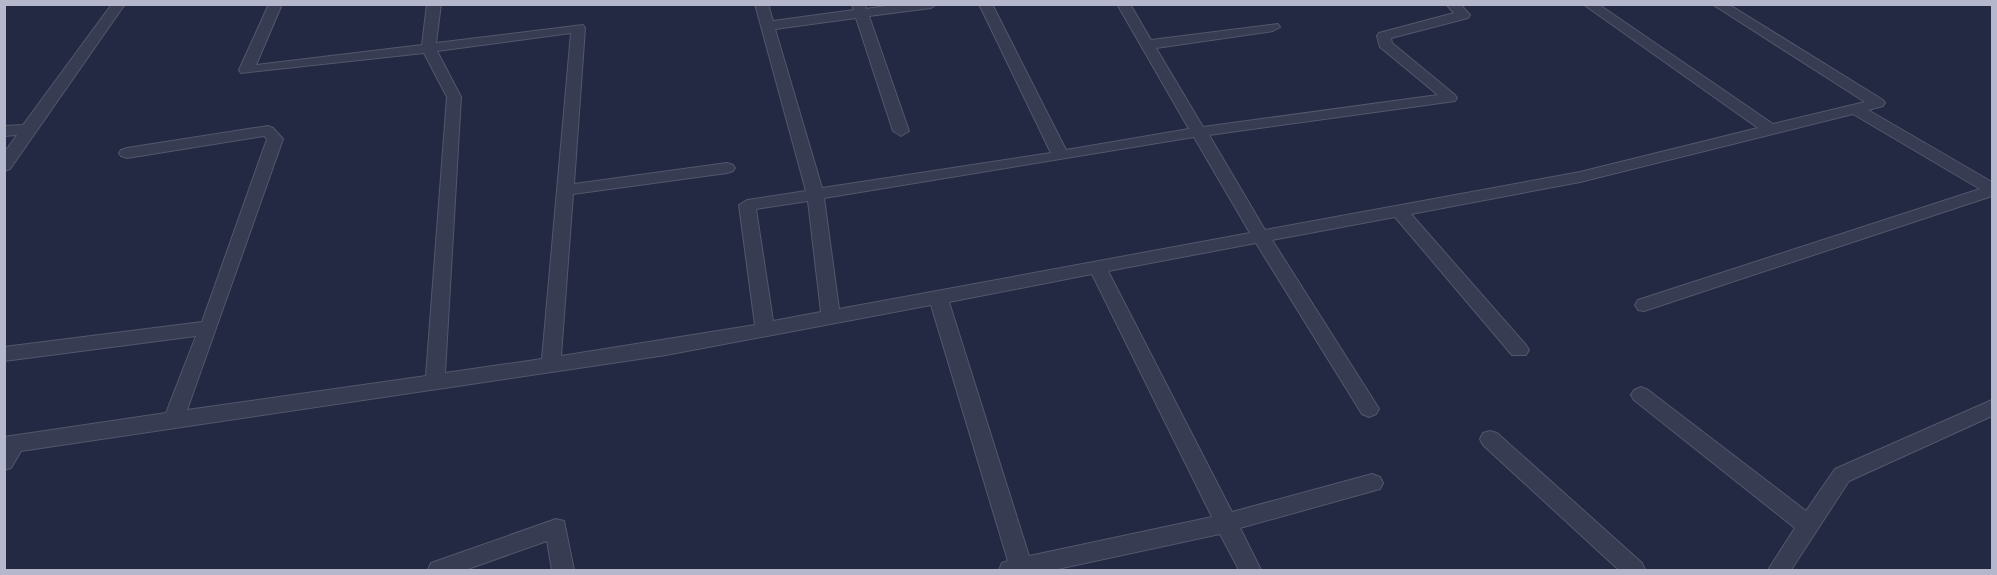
<svg xmlns="http://www.w3.org/2000/svg" width="1997" height="575" viewBox="0 0 1997 575" font-family="'Work Sans',sans-serif">
	<rect width="100%" height="100%" fill="#232942"/>
	<g fill="none" stroke-linecap="round" stroke-linejoin="round">
		<g stroke="#53576c" stroke-width="2">
			<g id="minor">
				<polygon points="112,4 125,4 10,169 4,171 4,153 17,135 4,136 4,126 23,125"/>
				<path d="M 269,4 L 282,4 L 256,65 L 422,45 L 427,4 L 441,4 L 436,43 L 583,25 L 585,28 L 574,184 L 727,163 L 733,165 L 735,168 L 733,171 L 727,173 L 573,194 L 561,356 L 755,325 L 739,205 L 747,200 L 806,191 L 755,4 L 768,4 L 773,21 L 854,10 L 852,4 L 865,4 L 866,9 L 898,4 L 937,4 L 931,8 L 869,16 L 909,131 L 901,136 L 893,131 L 856,18 L 775,29 L 822,188 L 1051,153 L 979,4 L 992,4 L 1066,150 L 1189,129 L 1117,4 L 1130,4 L 1151,40 L 1278,24 L 1280,27 L 1273,31 L 1156,48 L 1203,127 L 1438,95 L 1380,47 L 1377,36 L 1379,33 L 1454,13 L 1446,4 L 1460,4 L 1470,15 L 1468,18 L 1391,38 L 1392,43 L 1455,95 L 1457,98 L 1455,101 L 1209,135 L 1265,230 L 1580,172 L 1758,128 L 1583,4 L 1598,4 L 1773,124 L 1865,102 L 1712,4 L 1728,4 L 1883,100 L 1885,103 L 1883,106 L 1868,110 L 1992,182 L 1992,196 L 1644,311 L 1638,310 L 1635,305 L 1638,300 L 1980,189 L 1853,114 L 1580,182 L 1411,214 L 1526,345 L 1529,350 L 1526,355 L 1512,355 L 1395,217 L 1272,240 L 1376,404 L 1379,409 L 1376,414 L 1369,417 L 1362,414 L 1256,243 L 1108,271 L 1232,512 L 1372,474 L 1380,477 L 1383,483 L 1380,489 L 1240,528 L 1261,570 L 1239,570 L 1220,534 L 1053,570 L 999,570 L 1002,563 L 1008,561 L 931,305 L 666,355 L 21,451 L 11,468 L 4,470 L 4,437 L 166,413 L 196,336 L 4,361 L 4,347 L 202,322 L 267,139 L 264,136 L 127,158 L 121,156 L 119,153 L 121,150 L 127,148 L 268,126 L 273,128 L 283,139 L 187,410 L 426,376 L 447,97 L 424,53 L 241,73 L 239,70 ZM 571,33 L 542,359 L 445,373 L 461,97 L 437,51 ZM 1194,137 L 1250,233 L 839,309 L 824,198 ZM 808,201 L 821,312 L 773,321 L 756,209 ZM 1092,274 L 1212,517 L 1029,556 L 949,302 Z"/>
				<polygon points="1641,387 1648,390 1806,511 1835,469 1992,400 1992,416 1849,481 1791,570 1768,570 1795,528 1634,400 1631,395 1634,390"/>
				<polygon points="1490,431 1497,433 1642,563 1645,570 1619,570 1483,445 1480,439 1483,433"/>
				<polygon points="556,519 564,521 574,570 552,570 547,541 465,570 428,570 431,563"/>
			</g>
		</g>
		<use href="#minor" fill="#383c52" fill-rule="evenodd"/>
	</g>
	<rect width="1997" height="575" fill="none" stroke="#b5b8cc" stroke-width="12"/>
</svg>
